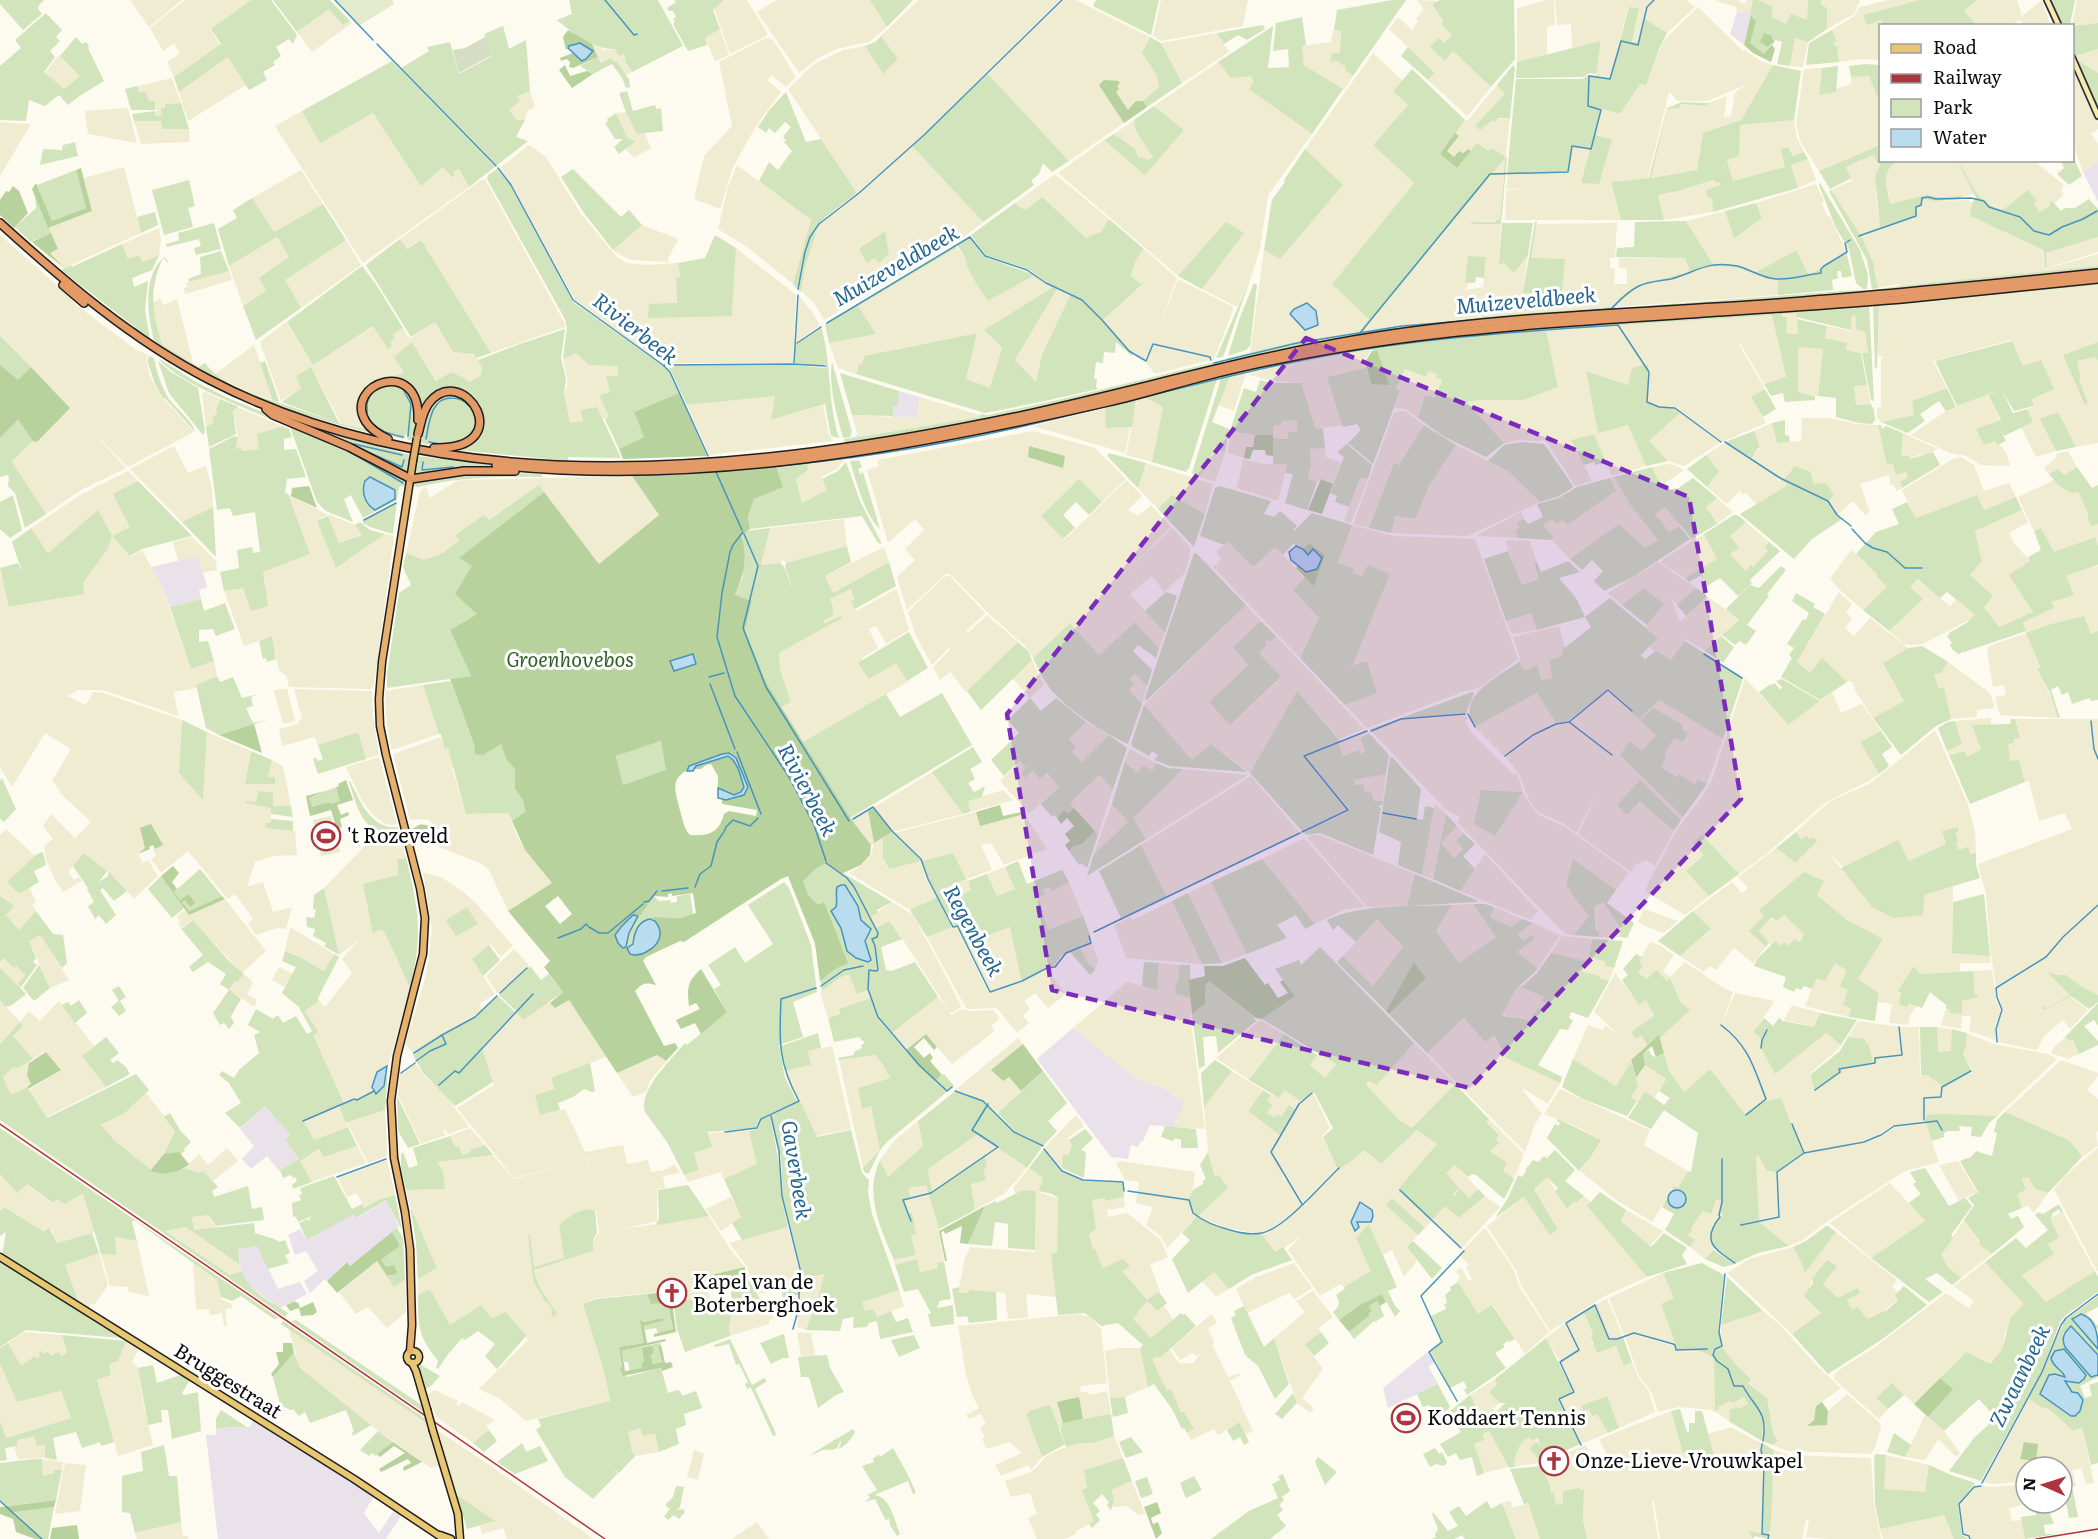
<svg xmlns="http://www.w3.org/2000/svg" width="2098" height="1539" viewBox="0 0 2098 1539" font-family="Literata,serif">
	<rect width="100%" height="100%" fill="#fdfaef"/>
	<g fill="#e9e2eb">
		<polygon points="1737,12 1752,13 1744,45 1730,34"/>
		<polygon points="2098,162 2098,202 2083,172"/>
		<polygon points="899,391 919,397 918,418 893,417 893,406 898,406"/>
		<polygon points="198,556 207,587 199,590 201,599 170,607 162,587 151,567"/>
		<polygon points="1073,1028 1138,1079 1171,1091 1170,1094 1186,1101 1174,1127 1150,1125 1143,1141 1141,1141 1138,1147 1131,1145 1128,1159 1111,1157 1037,1059"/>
		<polygon points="265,1106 290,1135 285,1140 299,1159 279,1171 267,1156 251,1169 242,1159 254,1146 240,1129"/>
		<polygon points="387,1200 399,1227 350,1266 346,1262 327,1281 325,1279 310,1293 304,1281 318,1271 306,1251 295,1255 288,1235 300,1229 307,1240 354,1213 357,1218"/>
		<polygon points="258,1246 278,1289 300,1282 307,1294 280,1308 249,1286 243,1280 238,1249"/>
		<polygon points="1430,1350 1436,1362 1428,1366 1438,1384 1388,1408 1383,1388"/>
		<polygon points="253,1421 374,1496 364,1513 379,1533 394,1510 402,1514 386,1539 218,1539 206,1435 216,1435 216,1428 250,1427"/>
	</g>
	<g fill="#f0ecd1" fill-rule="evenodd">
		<polygon points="130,0 182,0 149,27"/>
		<polygon points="185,0 251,0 211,29 207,24 220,45 174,77 167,62 180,53 174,43 163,51 150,28"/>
		<polygon points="724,0 747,0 767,33 766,36 730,54 714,8"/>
		<polygon points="776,0 870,0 887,27 869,42 836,49 818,58 799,73 757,12"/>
		<polygon points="918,0 1060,0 923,135 857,193 788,89 814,64 843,50 865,46 883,74 898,59 881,36"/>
		<polygon points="1064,0 1076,0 1150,37 1142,53 1157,76 1159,87 1143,101 1147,107 1069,161 988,74"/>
		<polygon points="1161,0 1248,0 1243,26 1161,41 1153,36"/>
		<polygon points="1417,0 1440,1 1432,4 1443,21 1441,24 1452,35 1444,43 1430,47 1453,51 1491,87 1467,116 1428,80 1435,73 1389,29 1398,17 1412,30 1418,21 1416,19 1424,10"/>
		<polygon points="1547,0 1554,0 1555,25 1547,27 1547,56 1517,62 1517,8"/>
		<polygon points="1555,0 1686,0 1695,7 1667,33 1645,19 1639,44 1632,42 1639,9 1631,7 1628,8 1610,78 1595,76 1601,42 1572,49 1571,24 1557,25"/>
		<polygon points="1717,0 1737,0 1745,4 1747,0 1753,0 1750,13 1737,12 1736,7 1716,1"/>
		<polygon points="1758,0 1808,0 1807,21 1786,25 1772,17 1772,6"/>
		<polygon points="1821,0 1860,0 1854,14 1827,29 1827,8 1821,4"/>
		<polygon points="1888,0 1919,0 1863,15 1882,20 1884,25 1880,26 1880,60 1861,59 1839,62 1837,46 1835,46 1833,42 1837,40 1832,30 1853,17 1860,7"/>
		<polygon points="1977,0 2017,0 2022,16 2042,0 2050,25 2026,25 2019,20 2012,25 1976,25 1964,11"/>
		<polygon points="2077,0 2098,0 2098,23 2072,26"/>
		<polygon points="1698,7 1743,51 1744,50 1761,61 1773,65 1741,120 1703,133 1697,170 1650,178 1667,109 1681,104 1707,106 1708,103 1727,96 1724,117 1731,116 1735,92 1747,84 1708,101 1678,101 1669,92 1648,178 1611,182 1621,220 1505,220 1506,190 1533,187 1506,189 1508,174 1568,171 1572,146 1590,150 1612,139 1595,135 1602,109 1620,114 1657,55 1665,39"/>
		<polygon points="329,8 343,25 350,21 352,23 312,52 297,32"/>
		<polygon points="720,29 729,55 715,61 705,38"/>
		<polygon points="1333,30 1341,31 1340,54 1333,53 1332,64 1335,60 1347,67 1345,70 1353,76 1344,90 1304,65 1302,46 1331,42"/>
		<polygon points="1217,33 1229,52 1182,83 1161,43"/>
		<polygon points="766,38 773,40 796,77 786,87 772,75 767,80 781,92 756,126 733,167 720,209 694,199 704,156 732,126 719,62"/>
		<polygon points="1795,38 1808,42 1803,67 1790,66"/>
		<polygon points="592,44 605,50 615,49 624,53 626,59 624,61 632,72 626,75 616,62 601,63"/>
		<polygon points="2098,49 2098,73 2077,60 2075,56"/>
		<polygon points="1373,53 1402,80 1393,91 1408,105 1373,145 1414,183 1332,284 1370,319 1359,332 1290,343 1250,353 1264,250 1280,259 1342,185 1305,149"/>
		<polygon points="59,55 81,75 64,90 45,73"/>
		<polygon points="228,57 246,85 188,121 179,92"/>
		<polygon points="1218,62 1231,77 1251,76 1253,82 1250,89 1312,134 1268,195 1260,249 1251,277 1237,307 1202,289 1244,233 1189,264 1178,276 1058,173 1104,140 1145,174 1184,130 1154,106"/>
		<polygon points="1822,68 1819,95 1835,92 1836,89 1851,84 1851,77 1869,75 1880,103 1878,110 1880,119 1880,145 1819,171 1800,141 1796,124 1804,69"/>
		<polygon points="2072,68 2098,124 2098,129 2091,134 2098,144 2098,162 2083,172 2076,153 2073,128"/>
		<polygon points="172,78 181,103 165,104 162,115 156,116 155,101 148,101 139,93 138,86"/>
		<path d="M 1497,85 L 1506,93 L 1484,126 L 1485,127 L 1493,119 L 1510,118 L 1504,173 L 1493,174 L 1504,175 L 1500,221 L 1471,222 L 1471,224 L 1501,224 L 1499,264 L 1502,263 L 1513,272 L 1528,255 L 1523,293 L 1537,224 L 1617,223 L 1615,258 L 1610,258 L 1610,268 L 1615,269 L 1614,284 L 1627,284 L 1627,269 L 1619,268 L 1619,258 L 1685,258 L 1690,272 L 1659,281 L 1643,283 L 1619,298 L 1612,307 L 1512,314 L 1366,331 L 1364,329 L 1505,158 L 1492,148 L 1489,152 L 1477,143 L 1471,151 L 1468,149 L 1454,157 L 1447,151 L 1459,136 L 1455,133 L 1465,120 L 1467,121 ZM 1486,258 L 1483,287 L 1465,290 Z"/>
		<polygon points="530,91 535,107 527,111 525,120 517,120 508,109 520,101 516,96"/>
		<polygon points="128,108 137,143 88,134 85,111"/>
		<polygon points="302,111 320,142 373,113 421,185 444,167 453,172 459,169 469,187 363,263 275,126"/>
		<polygon points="626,112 637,134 644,132 651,148 634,158 626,149 635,141 628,139 616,113"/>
		<polygon points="1134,120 1135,129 1154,157 1149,160 1137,157 1135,149 1114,134"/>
		<polygon points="1794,120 1797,138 1804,152 1793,156 1790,149 1786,167 1733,181 1727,160 1739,155 1739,125"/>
		<polygon points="134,121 161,121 162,129 189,129 190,142 141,144"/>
		<polygon points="0,122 31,124 0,176"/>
		<polygon points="529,145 546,157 581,214 617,257 627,263 648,265 678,263 680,277 676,278 677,303 732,315 736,248 796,295 793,363 662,363 575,300 512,185 500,168"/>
		<polygon points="912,146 983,222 952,244 824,320 815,304 801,291 805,267 816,234 814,232 825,219 862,191"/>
		<polygon points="1873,155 1876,163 1879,162 1880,165 1877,174 1876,196 1880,227 1860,234 1831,190 1851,181 1851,177 1846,167"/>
		<polygon points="1808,159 1816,180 1798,188 1791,165"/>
		<polygon points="1989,160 2034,161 2064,185 2061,190 2064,194 2055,203 2052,202 2048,207 2038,212 2034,203 2036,201 2028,191 2003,211 1991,207 1975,193 1958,161"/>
		<polygon points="1897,161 1957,161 1974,194 1968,196 1918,197 1890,204 1885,175 1889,167"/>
		<polygon points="737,165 811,220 793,284 747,247 718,229 728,187"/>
		<polygon points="124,167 141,233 64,268 49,252 58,249 48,228 92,211 84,178"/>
		<polygon points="301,170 323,204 274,232 252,198"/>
		<polygon points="1055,174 1109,219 1098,235 1097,233 1086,238 1044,197 1025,210 1015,203"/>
		<polygon points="485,179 565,324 565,327 491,353 420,240 406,249 400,239 481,180"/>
		<polygon points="1715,180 1720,182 1721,185 1712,197 1713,212 1664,220 1658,195 1678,191"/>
		<polygon points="1816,184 1824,201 1822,203 1827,216 1829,215 1846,251 1813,273 1808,274 1795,250 1754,273 1738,265 1713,264 1686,221 1725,211 1734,239 1762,218 1756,203"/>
		<polygon points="1929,198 1936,201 1968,200 1972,203 1970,216 2042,250 2045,269 2098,254 2098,266 1985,279 1900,287 1899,284 1878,288 1875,270 1861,237 1916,216 1916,208 1922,205 1923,200"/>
		<polygon points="642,225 678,239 668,259 669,262 631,260 615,252 613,250"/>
		<polygon points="159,228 161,239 159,255 142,262 128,259 122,244"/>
		<polygon points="0,235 70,297 75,304 135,349 148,355 146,358 149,374 162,399 164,399 194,432 128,467 92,431 126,468 81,490 46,514 12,463 33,441 37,442 70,408 0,334"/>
		<polygon points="277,237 289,257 259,276 266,291 243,306 229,266"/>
		<polygon points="2098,237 2098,252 2047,268 2046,253"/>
		<polygon points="346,240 361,265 301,308 284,280"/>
		<polygon points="957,247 965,257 967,266 988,301 1035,275 1053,287 984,330 1002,348 990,389 966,379 977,333 896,349 862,365 859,364 856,374 838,368 829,343 875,334 858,306"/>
		<polygon points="1144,249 1177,278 1154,341 1178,279 1233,307 1233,310 1214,359 1153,343 1145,360 1127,348 1103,320 1142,286 1131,277 1135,262"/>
		<polygon points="1704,266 1736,267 1765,278 1778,281 1778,295 1614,307 1618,302 1640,286 1690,274"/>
		<polygon points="229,271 232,280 185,294 184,288 187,287 186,283"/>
		<polygon points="2098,285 2098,342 2063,356 2088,403 2079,380 2081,379 2077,361 2096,357 2098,361 2098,443 2076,447 2058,412 2041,420 2056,451 2036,457 2021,427 2032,422 2027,409 2034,407 2032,399 2054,389 2023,366 2011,340 1933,361 1947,388 1912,401 1914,415 1881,422 1877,417 1877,409 1881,406 1881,360 1883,356 1878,355 1879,306"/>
		<polygon points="1057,289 1070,295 1071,297 1036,382 1015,360"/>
		<polygon points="799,296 813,313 820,326 796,342"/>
		<polygon points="160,299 164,305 177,299 193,363 161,345 152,303"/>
		<polygon points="1797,312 1798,334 1786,333 1786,318 1782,317 1782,314"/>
		<polygon points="1772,314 1786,378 1764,384 1740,343 1739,345 1765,389 1752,397 1766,423 1722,442 1676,407 1656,405 1647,402 1650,365 1647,365 1628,385 1587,371 1598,432 1628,425 1646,466 1612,476 1594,434 1571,440 1592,481 1575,486 1545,439 1538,441 1520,440 1504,443 1467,402 1480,400 1523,400 1558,387 1546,330"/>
		<polygon points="1855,314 1865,330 1868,354 1846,350 1847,343 1825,338 1827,326 1851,331 1852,315"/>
		<polygon points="286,322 313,365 374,326 389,342 392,334 402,328 410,339 435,322 453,352 474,354 482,367 481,375 470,382 454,375 437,381 412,342 404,351 404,372 396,377 378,380 367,388 370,431 341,423 311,367 301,388 281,401 260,342"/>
		<polygon points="1153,344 1209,358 1210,360 1155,374 1146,363"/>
		<polygon points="254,345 273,400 246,391 214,375"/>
		<polygon points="1798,346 1823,349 1818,396 1798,392"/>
		<polygon points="1371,349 1365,362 1366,368 1327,377 1343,425 1316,429 1301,383 1271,381 1249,375 1249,373"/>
		<polygon points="576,353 589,365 618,365 618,376 606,376 610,392 602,394 609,416 603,419 597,407 584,421 570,423 564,393 567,387 567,377 563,359"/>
		<polygon points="1405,369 1426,377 1429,371 1437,374 1442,379 1435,399 1425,395 1418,418 1405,409 1394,408 1400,392 1396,390"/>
		<polygon points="1246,373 1234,411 1218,405 1230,376"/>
		<polygon points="1867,385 1871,404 1856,405 1854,386"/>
		<polygon points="206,392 220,399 216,410 219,412 215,422 206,427 202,393"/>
		<polygon points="1987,394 2000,420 1976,430 1995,441 1997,445 2000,444 2007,455 2010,466 1981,465 1966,456 1950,453 1911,435 1946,411"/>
		<polygon points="775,396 772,420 823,405 829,435 833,441 709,455 687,405"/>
		<polygon points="919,397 980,415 980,417 858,437 852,415 918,418"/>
		<polygon points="1146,398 1163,406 1152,462 1126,455 1137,400"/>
		<polygon points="239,408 282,426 262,432 259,449 242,451 236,449 238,437 233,409"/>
		<polygon points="1106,408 1106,428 1130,427 1125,453 1033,426"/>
		<polygon points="1400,411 1405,411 1424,425 1398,466 1394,463 1369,528 1353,524 1394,413"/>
		<polygon points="1681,412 1720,443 1684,466 1668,461 1649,441"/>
		<polygon points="1802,418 1829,418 1857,424 1878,425 1887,465 1893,464 1905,471 1907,478 1900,482 1902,488 1896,491 1894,485 1891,486 1889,475 1860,484 1870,512 1865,515 1853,501 1837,515 1811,482 1783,481 1789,485 1756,504 1746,493 1744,495 1739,491 1727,504 1707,487 1719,471 1706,455 1724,443 1757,463 1778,478 1777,480 1779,481 1781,478 1752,458 1760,447 1754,431 1772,423 1777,443 1801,441"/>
		<polygon points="1288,419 1297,419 1297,432 1288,439 1273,438 1274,425"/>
		<polygon points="1033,431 1095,448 1126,479 1102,502 1079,479 1041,516 1064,540 1127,480 1142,496 1128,510 1138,516 1151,505 1171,527 1117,580 1172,528 1191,548 1185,573 1164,592 1152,576 1130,594 1165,633 1159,649 1135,622 1099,655 1070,623 1033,658 1025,646 987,612 953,577 947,573 907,610 897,577 915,560 905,549 924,530 915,519 888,543 867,470 879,466 877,460"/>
		<polygon points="1230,431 1255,435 1253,447 1246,448 1244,458 1228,453"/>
		<polygon points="1903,433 1938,449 1922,457 1921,454 1909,459 1901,456"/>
		<polygon points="1456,445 1508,471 1540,502 1468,536 1391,533 1395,515 1415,519 1429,486"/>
		<polygon points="174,446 188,473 206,466 212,489 213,507 182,522 130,469"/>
		<polygon points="1325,448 1326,457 1341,463 1333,484 1321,479 1319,482 1308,480 1311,466 1310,449"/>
		<polygon points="1219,450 1225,452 1215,482 1200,477 1203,466 1212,453"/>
		<polygon points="2068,451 2077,467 2064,475 2058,469 2049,474 2044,468 2057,457 2056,454"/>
		<polygon points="844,457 845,459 837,469 821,477 827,490 802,503 796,479 801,476 806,464"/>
		<polygon points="1961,457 1974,465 1984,491 2009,483 2016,497 1984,510 1977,495 1916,518 1902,490 1953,459"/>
		<polygon points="1243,459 1264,464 1287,464 1278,501 1237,488"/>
		<polygon points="1146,463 1213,484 1205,514 1173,496 1158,509 1138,488"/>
		<polygon points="1666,464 1675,465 1684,470 1661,486 1652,467"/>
		<polygon points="128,471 138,481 113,494 131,527 112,536 131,557 142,550 162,587 191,669 214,661 217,676 196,685 197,688 174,692 178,716 103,690 78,690 67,696 86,705 93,692 104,693 182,720 179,773 203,798 207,732 251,751 245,784 275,784 268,777 272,760 283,766 291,806 273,806 273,792 258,791 256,802 246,801 245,803 271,807 271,823 267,828 295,831 297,855 274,856 255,862 247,887 263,882 273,912 292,907 286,929 277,928 256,935 248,924 253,919 235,894 228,899 188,851 161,873 151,859 156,856 153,849 162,845 151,824 145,849 138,853 143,863 148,860 158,876 134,899 116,879 84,853 68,872 74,880 79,877 82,881 63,892 55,880 46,860 44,846 53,839 43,826 51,814 75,838 91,822 59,792 60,790 52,781 71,749 45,733 12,787 0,767 0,571 10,607 61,598 83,583 107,550 98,510 48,553 31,528 82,494"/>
		<polygon points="632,476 659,515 599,564 539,486 488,520 485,515 455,535 459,540 443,553 424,560 406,553 419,496 421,490 426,487 430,498 456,481 463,480"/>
		<polygon points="1614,477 1631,506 1658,540 1645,548 1619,524 1570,559 1552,540 1553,537 1543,525 1552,518 1563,520 1567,525 1615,491 1610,478"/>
		<polygon points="1360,478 1368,479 1351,523 1344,521"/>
		<polygon points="2054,480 2058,485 2078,492 2089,515 2091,525 2098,524 2098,546 2094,537 2054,553 2041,528 2034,531 2018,497"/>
		<polygon points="288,494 328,515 317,520 336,568 385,534 394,536 374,685 371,689 289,687 286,676 279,670 272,636 244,646 224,591 243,588 267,606 263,572 310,554"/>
		<polygon points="1717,498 1733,512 1717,524 1711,511 1709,512 1706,507"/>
		<polygon points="1665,507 1680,525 1669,533 1654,514"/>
		<polygon points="2022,510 2028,522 2009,533 2014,543 2030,561 2033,612 1999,627 1984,607 1970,575 1982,561 1975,531"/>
		<polygon points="1521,512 1524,519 1517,523 1520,528 1515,530 1518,538 1478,536 1479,534"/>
		<polygon points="330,515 355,525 363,534 339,543 328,516"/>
		<polygon points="844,519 847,546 786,563 783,560 780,563 761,566 770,528"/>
		<polygon points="1746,522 1769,542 1765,547 1768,551 1753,567 1746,571 1730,554 1730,536"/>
		<polygon points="1352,525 1394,536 1475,539 1518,659 1479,688 1465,691 1367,728 1345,705 1377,693 1367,661 1352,665 1390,574 1362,576 1353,573 1354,570 1338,563"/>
		<polygon points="1704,534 1717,559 1685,578 1662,563 1662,560"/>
		<polygon points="192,537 216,561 217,570 202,573 198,556 178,561 173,542"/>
		<polygon points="1505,540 1530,541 1537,562 1534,563 1539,579 1521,585"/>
		<polygon points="1228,541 1275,547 1305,577 1293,590 1319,618 1300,658 1213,567 1221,559 1216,552"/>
		<polygon points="884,547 889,562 833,593 825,576"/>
		<polygon points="1851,550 1878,575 1876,577 1887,587 1863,610 1843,593 1830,579"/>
		<polygon points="1658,562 1696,588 1677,605 1671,598 1680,622 1707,596 1739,619 1705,651 1686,639 1671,661 1655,652 1649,646 1658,638 1646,627 1664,604 1644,588 1622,605 1608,593"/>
		<polygon points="2098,566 2098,631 2091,634 2084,616 2051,624 2027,633 2046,687 2053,701 2058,718 2000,715 1995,697 2006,695 2004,685 1993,687 1987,651 1989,646 2026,633 2023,622 2053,608 2051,602 2066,576"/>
		<polygon points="945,576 950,576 985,613 966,631 968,633 987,615 1018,642 966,692 950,672 940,680 933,667 951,649 949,648 932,665 916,636 908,612"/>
		<polygon points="1918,579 1950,606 1956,600 1976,616 1968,622 1967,621 1923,644 1910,645 1904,644 1889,631 1922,599 1910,587"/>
		<polygon points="851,589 854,600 852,601 857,611 894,590 897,590 909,630 886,644 876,626 869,629 878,648 862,658 863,660 859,663 896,663 908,682 803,742 781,707 791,701 780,669 779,653 842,618 841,616 826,624 824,620 834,608 830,599"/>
		<polygon points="1839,592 1852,604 1846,612 1852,618 1845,628 1854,636 1870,618 1908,648 1883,663 1904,701 1873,718 1854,689 1855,688 1851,681 1847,682 1822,659 1810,673 1797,662"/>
		<polygon points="1246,605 1261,621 1233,647 1248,665 1224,687 1230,725 1281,678 1259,653 1267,645 1264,643 1268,640 1271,641 1276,636 1364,729 1339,739 1297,691 1250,773 1211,744 1192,761 1144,705"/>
		<polygon points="1531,613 1537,630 1512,634 1506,621"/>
		<polygon points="1559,626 1565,648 1562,650 1562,656 1553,678 1540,680 1525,671 1519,662 1520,658 1513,637"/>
		<polygon points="1032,660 1044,685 1030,698 1012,678"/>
		<polygon points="1948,662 1990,693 1995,708 1977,710 1977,717 1951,719 1944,688 1939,689 1934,675 1941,673"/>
		<polygon points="1135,674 1147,686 1142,704 1129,690 1134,684 1130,678"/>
		<polygon points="1745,678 1788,725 1832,692 1841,713 1862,704 1881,731 1860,742 1879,774 1869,781 1826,802 1766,854 1739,874 1703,834 1705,855 1687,871 1709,896 1685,915 1646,892 1648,883 1678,828 1702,797 1712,780"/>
		<polygon points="423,685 439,734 395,749 391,749 386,717 385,691"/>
		<polygon points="279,689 287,689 295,721 283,724 274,691"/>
		<polygon points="294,689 372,691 373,716 379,755 366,759 358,732 318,745 315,737 282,746 279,729 299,724 298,721 302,719"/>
		<polygon points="1609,690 1639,718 1659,700 1723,739 1707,784 1699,779 1696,784 1679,774 1678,777 1661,767 1665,753 1674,737 1683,742 1688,733 1681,729 1640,720 1656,735 1642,752 1620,755 1683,817 1681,820 1640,781 1617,806 1640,800 1674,831 1655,866 1646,860 1635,865 1631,872 1578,834 1599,789 1576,833 1563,823 1538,812 1529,800 1519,774 1506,757 1535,735 1557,725 1569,723 1612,755 1570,722"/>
		<polygon points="1538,693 1556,723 1532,735 1504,756 1475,727"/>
		<polygon points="1466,715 1468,719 1465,721 1472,733 1514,775 1517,773 1523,792 1481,790 1520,797 1523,793 1537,814 1565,827 1629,873 1616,890 1573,860 1566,884 1590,916 1574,935 1566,934 1558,927 1457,822 1460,817 1445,809 1371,731 1402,720"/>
		<polygon points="1991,718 1991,725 1973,725 1981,749 1967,757 1956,752 1949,755 1947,751 1962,744 1955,721"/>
		<polygon points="2015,719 2098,719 2098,904 2060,939 2047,956 1996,987 1990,946 1986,894 1978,864 2072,829 2065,813 2039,821 2029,781 2025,782 2019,760 2010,762 2007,744 2013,739 2019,738"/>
		<polygon points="1086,722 1109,735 1082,763 1071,752 1069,739"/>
		<polygon points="1934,731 1936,732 1967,802 1975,831 1976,853 1970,855 1958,850 1956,842 1958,828 1947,844 1909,861 1898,840 1843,867 1828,852 1872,907 1893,918 1924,895 1953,886 1952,952 1990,956 1991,963 1960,963 1960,972 1920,974 1914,966 1902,994 1909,1002 1917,1006 1910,1015 1908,1025 1889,1023 1892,1004 1878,1002 1879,993 1858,979 1883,939 1847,920 1816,895 1824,881 1765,916 1749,931 1766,947 1753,963 1734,948 1716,970 1709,966 1704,972 1680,956 1711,930 1693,911 1732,882 1742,893 1748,888 1738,877 1776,848 1794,863 1810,839 1801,841 1796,832 1830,801 1871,783"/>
		<polygon points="1368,732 1360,738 1365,752 1360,754 1359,750 1343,756 1339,743"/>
		<polygon points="441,737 445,748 448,748 454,767 452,768 466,814 508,813 518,838 525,850 552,883 508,911 489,870 482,864 439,847 439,831 429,820 419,819 410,820 393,754"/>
		<polygon points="1130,749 1156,763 1153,770 1137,773 1125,761"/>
		<polygon points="379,757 397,824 393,825 385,824 374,816 363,802 346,767"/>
		<polygon points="1021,761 1026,768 1025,778 1033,770 1046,773 1059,787 1029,814 1000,781"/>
		<polygon points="1183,769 1248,775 1146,839 1132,818"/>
		<polygon points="932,772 963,814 892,832 873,808"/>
		<polygon points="1386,774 1383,801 1374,801 1365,794 1363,784 1354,785 1354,780"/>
		<polygon points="1099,775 1113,789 1098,835 1069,803"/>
		<polygon points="1251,776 1300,833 1167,897 1141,845"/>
		<polygon points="1003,790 1013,800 970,812 967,801"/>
		<polygon points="1435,803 1446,814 1433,879 1422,875"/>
		<polygon points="1112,804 1128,822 1094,854"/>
		<polygon points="868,811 874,843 883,838 883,858 888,869 921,861 926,878 937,897 910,910 849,873 861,866 871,855 874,844 871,845 852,820"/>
		<polygon points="976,812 980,825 1024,814 1047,849 1004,865 991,843 981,845 992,870 967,879 971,890 950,900 945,888 953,853 922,861 921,857 894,833"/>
		<polygon points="1457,826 1463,833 1456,841 1463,849 1454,858 1441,843"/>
		<polygon points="6,829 35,856 7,882 19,894 29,887 36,902 32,905 36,911 19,930 6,915 13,906 0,896 0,835"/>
		<polygon points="373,831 401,840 406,858 397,859 398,875 374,933 382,930 385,933 410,988 388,1066 384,1067 372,1087 373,1090 356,1100 354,1098 344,1102 312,1035 317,1032 305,1011 319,1001 325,1007 352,973 342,959 359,940 339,955 324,888 361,850"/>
		<polygon points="1314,835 1320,835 1415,874 1407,906 1367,907 1307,837"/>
		<polygon points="1304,838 1365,907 1343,910 1315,924 1262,859"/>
		<polygon points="1485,854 1538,911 1531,920 1460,891"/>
		<polygon points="1005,867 1016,889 997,897 987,874"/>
		<polygon points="423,872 442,878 461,890 475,902 513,946 501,957 491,944 472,959 495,994 479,1004 482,1010 472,1017 442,1034 413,1053 405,1044 424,982 429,959 432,928"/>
		<polygon points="1069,882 1083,916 1048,931 1037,898 1045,894 1043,889 1050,886 1052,890"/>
		<polygon points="1211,882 1247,954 1222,963 1188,893"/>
		<polygon points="225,899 266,951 242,973 192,920 182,928 178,923 180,922 177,916 185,910 189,915"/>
		<polygon points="1172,901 1202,964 1126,958 1114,925 1131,917 1132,920"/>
		<polygon points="892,902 913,915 940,965 960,1004 961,1007 954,1012 950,1012 951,1015 962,1009 971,1011 993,1010 1000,1018 991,1026 995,1031 952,1064 926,1034 907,1049 892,1033 938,997 949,1011 891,921 876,928 870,917"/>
		<polygon points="1603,902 1620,927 1620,937 1598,937 1594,907"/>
		<polygon points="1473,904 1496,937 1459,964 1436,931 1452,905"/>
		<polygon points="2098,906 2098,995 2079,985 2066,975 2058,975 2049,972 2071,995 2069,996 2088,1010 2070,1029 2063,1020 2044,1036 2037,1050 1998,1042 1996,1029 2003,1012 1997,989 2046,958 2061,939"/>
		<polygon points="1494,907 1522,919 1511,927 1490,917"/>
		<polygon points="1644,909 1678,921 1664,933 1647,927 1638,922"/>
		<polygon points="1784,915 1805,934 1799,942 1789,946 1781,947 1775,941 1771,945 1759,931 1773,917"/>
		<polygon points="1377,919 1403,948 1373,986 1343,956"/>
		<polygon points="1533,923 1560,935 1538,969 1516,952 1534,939 1523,941 1518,934"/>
		<polygon points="290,927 334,954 324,971 297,955 285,951"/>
		<polygon points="952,927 958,927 967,946 967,944 1010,927 1021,980 990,991 969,947 967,948 989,993 1047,970 1066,994 1048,1008 1035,993 1024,1001 1030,1009 1023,1016 1029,1023 1017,1033 997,1008 971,1009 966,1008 927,937"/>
		<polygon points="40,935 69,980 50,988 29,941"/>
		<polygon points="1562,936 1592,939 1589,957 1606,962 1606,966 1614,968 1609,981 1599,978 1599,976 1581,972 1586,961 1551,953"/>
		<polygon points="1650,942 1661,946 1674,955 1663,971 1670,977 1685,962 1719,985 1733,992 1722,1024 1735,993 1775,1001 1753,1032 1826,1033 1841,1045 1836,1051 1809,1074 1816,1091 1841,1070 1873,1062 1865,1039 1848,1037 1858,1021 1900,1027 1919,1027 1920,1075 1927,1075 1942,1086 1941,1097 1926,1097 1922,1100 1942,1097 1944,1086 1973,1072 1963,1054 1966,1047 1967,1033 1994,1044 2048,1054 2057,1059 1997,1116 1924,1115 1923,1121 1920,1122 1893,1125 1874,1138 1840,1146 1875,1140 1894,1127 1925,1122 1939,1162 1905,1171 1825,1223 1803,1240 1789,1246 1759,1222 1777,1218 1776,1216 1759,1220 1756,1156 1759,1156 1769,1172 1776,1172 1778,1215 1780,1215 1778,1172 1804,1154 1834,1147 1803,1153 1781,1098 1765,1101 1764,1100 1745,1115 1710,1069 1684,1092 1669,1071 1660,1038 1689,1010 1681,1003 1670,978 1667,981 1647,979 1638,973 1642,965 1638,962"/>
		<polygon points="1092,943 1098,960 1095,970 1091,964 1089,965 1081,949"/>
		<polygon points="514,949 529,965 498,994 486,976"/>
		<polygon points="2,958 13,967 15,966 25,975 18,984 21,987 19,989 0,968"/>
		<polygon points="1159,963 1179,965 1178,983 1175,994 1191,998 1192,1014 1190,1014 1205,1129 1174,1127 1185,1101 1170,1094 1171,1091 1138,1079 1073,1028 1127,982 1157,990"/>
		<polygon points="1835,963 1846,970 1842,978 1848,990 1851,1008 1849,1017 1805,1006 1817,977"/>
		<polygon points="279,967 293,974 285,987 272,980"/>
		<polygon points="1992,970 1996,997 2001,1012 1995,1026 1995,1040 1969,1031 1971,1016 1962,1016 1961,1029 1941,1025 1946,1009 1951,1010 1950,1012 1962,1001 1975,994 1973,971"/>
		<polygon points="1615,973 1639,1004 1646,1000 1654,1017 1631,1032 1640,1036 1648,1046 1631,1060 1631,1062 1616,1086 1573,1059 1588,1025 1603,1030 1605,1025 1622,1038 1594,1012"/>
		<polygon points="244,974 253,982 247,994 257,1000 254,1007 229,989 235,980 238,982"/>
		<polygon points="849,974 868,990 872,999 839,1009 840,1014 828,1018 820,992 839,978"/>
		<polygon points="1520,986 1544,997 1548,1004 1544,1012 1539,1009 1530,1021 1502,1015 1516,989"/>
		<path d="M 569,999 L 606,1057 L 590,1063 L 555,1089 L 540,1115 L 565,1109 L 585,1152 L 623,1145 L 627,1164 L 648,1160 L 651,1172 L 665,1170 L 674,1164 L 680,1173 L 663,1176 L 665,1188 L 657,1189 L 657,1221 L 623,1229 L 709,1216 L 730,1249 L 745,1267 L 702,1277 L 710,1298 L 673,1300 L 672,1291 L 596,1298 L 583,1304 L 605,1375 L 610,1401 L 526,1421 L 500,1399 L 479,1389 L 528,1340 L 506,1312 L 492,1318 L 481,1305 L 450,1325 L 430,1289 L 418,1295 L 418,1279 L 437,1268 L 410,1206 L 406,1190 L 445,1189 L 443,1171 L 437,1162 L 493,1155 L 514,1179 L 586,1158 L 588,1160 L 596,1208 L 588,1158 L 514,1178 L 457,1108 L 494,1085 L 483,1049 L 517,1012 L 523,1020 L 548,1001 L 555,1008 ZM 586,1209 L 596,1210 L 599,1234 L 593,1239 L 593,1251 L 534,1270 L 539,1286 L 557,1313 L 553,1311 L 548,1302 L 546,1303 L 533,1281 L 528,1236 L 530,1236 L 534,1268 L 564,1258 L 559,1225 L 573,1214 Z"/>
		<polygon points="0,1000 20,1022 29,1011 40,1021 59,1001 94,1046 82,1056 106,1087 46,1117 29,1090 61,1070 45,1051 33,1059 13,1036 23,1026 20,1022 0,1044"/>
		<polygon points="1792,1005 1820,1013 1814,1027 1784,1020"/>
		<polygon points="1464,1018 1485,1042 1493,1034 1506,1058 1560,1083 1548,1104 1524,1089 1523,1091 1542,1114 1535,1124 1525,1152 1427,1053"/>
		<polygon points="1260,1020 1284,1034 1249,1080 1216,1058"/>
		<polygon points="1937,1027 1952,1029 1952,1052 1937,1052"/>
		<polygon points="2065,1037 2069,1040 2073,1039 2079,1054 2068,1059 2051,1053 2054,1047"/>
		<polygon points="1018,1038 1023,1044 992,1070 1009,1077 1021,1091 998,1113 984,1101 955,1090"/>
		<polygon points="1414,1043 1455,1084 1412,1128 1399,1120 1365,1085 1368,1081 1377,1085"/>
		<polygon points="832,1046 851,1129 816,1136 788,1081 785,1071 811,1065 808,1051"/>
		<polygon points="1318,1053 1336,1064 1325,1078 1310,1065"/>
		<polygon points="657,1055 666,1061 650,1081 646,1092 633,1097 617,1073"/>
		<polygon points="875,1055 884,1066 890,1078 858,1088 862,1108 871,1106 881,1150 863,1168 839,1060"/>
		<polygon points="2061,1060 2098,1073 2098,1076 2087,1090 2098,1099 2098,1130 2096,1133 2098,1146 2082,1157 2071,1142 2005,1112"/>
		<polygon points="29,1061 27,1076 31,1084 11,1096 3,1077 13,1067 18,1068"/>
		<polygon points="415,1063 424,1076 443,1093 468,1125 468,1127 448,1134 445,1129 443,1131 446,1135 421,1144 398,1095 400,1074"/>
		<polygon points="1645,1065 1666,1079 1654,1098 1645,1091 1638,1102 1631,1097 1638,1086 1636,1078"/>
		<polygon points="1232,1071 1263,1090 1248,1111 1281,1136 1270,1152 1282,1171 1283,1179 1287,1180 1302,1205 1338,1170 1356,1158 1364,1150 1381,1164 1417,1130 1437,1144 1399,1191 1431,1221 1445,1205 1459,1218 1485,1196 1500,1207 1461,1249 1432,1221 1425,1228 1392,1198 1387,1205 1418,1235 1407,1247 1417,1261 1404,1277 1392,1250 1383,1255 1369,1224 1356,1238 1372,1271 1344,1287 1340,1284 1320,1296 1288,1250 1301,1236 1284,1248 1283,1247 1275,1252 1262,1234 1269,1232 1303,1206 1269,1230 1257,1233 1226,1228 1197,1216 1228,1188 1215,1177 1208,1152 1204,1107"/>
		<polygon points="1560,1089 1650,1130 1644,1145 1688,1171 1678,1188 1674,1186 1652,1222 1615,1199 1580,1171 1591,1158 1601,1140 1575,1126 1544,1114"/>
		<polygon points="1285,1090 1300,1101 1295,1109 1289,1105 1280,1116 1275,1117 1267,1113 1273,1105 1267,1101 1271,1094 1279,1098"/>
		<polygon points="146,1093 175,1130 164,1155 150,1171 115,1141 100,1126 125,1113"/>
		<polygon points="1313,1093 1330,1128 1322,1136 1337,1168 1303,1202 1272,1152 1299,1105 1308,1095"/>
		<polygon points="339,1106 348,1127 314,1140 304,1121"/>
		<polygon points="385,1110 387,1153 386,1157 368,1163 347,1123"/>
		<polygon points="1076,1115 1084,1126 1068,1138 1072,1145 1067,1155 1063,1154 1062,1168 1044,1148"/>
		<polygon points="1489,1119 1524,1154 1514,1179 1502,1171 1506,1163 1490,1151 1496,1139 1486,1122"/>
		<polygon points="918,1121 923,1146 888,1178 880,1160 895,1140"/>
		<polygon points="470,1128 485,1145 472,1149 469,1153 462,1155 459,1146 455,1147 450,1136"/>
		<polygon points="749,1131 758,1164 724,1179 721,1172 688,1182 684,1175 699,1170 694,1153 711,1147 707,1133"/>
		<polygon points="978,1134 1027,1168 1005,1193 975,1210 971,1183 983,1169 985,1156 933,1191 931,1189 928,1169"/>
		<polygon points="357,1146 366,1163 312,1182 300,1161 320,1149 324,1157"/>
		<polygon points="227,1148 238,1161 213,1181 204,1171 199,1173 185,1168 199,1154 208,1165"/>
		<polygon points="2098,1148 2098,1271 2097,1271 2054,1189 2066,1175"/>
		<polygon points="387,1160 395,1195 380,1199 364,1208 357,1193 347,1197 338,1178"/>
		<polygon points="1121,1161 1195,1172 1193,1188 1188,1199 1196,1217 1167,1248 1160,1235 1146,1225 1153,1207 1136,1203 1139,1182 1125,1180 1116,1163"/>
		<polygon points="1958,1161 1977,1192 1959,1201 1939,1165"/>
		<polygon points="1455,1164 1478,1189 1469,1198 1453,1194 1446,1173"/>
		<polygon points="1029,1168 1043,1178 1039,1192 1058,1199 1057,1254 1051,1254 1057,1297 1026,1294 1028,1318 1008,1319 1005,1293 970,1290 969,1293 959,1293 959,1287 965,1258 970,1247 1035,1252 1036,1191 1023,1190 1016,1194 1013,1188"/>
		<polygon points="0,1174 16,1192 26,1184 52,1203 57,1199 83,1192 95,1232 57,1243 52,1230 49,1227 44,1232 4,1207 0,1211"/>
		<polygon points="1547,1177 1567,1208 1574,1201 1576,1203 1584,1196 1591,1202 1588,1207 1647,1277 1605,1296 1550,1331 1521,1285 1516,1270 1487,1226 1524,1197 1550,1234 1558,1228 1534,1189"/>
		<polygon points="2028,1177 2035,1189 2048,1193 2034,1213 2028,1206 2022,1208 2017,1194 2026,1190 2022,1179"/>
		<polygon points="1890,1183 1925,1221 1871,1258 1831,1224 1831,1222"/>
		<polygon points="926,1184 928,1193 930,1193 936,1222 938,1222 944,1262 937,1264 938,1268 920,1272 917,1260 895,1265 894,1260 916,1255 911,1236 911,1213 908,1214 904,1200 908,1188"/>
		<polygon points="731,1197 741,1217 721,1231 706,1209"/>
		<polygon points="1124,1197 1125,1207 1107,1210 1108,1217 1127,1213 1160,1239 1168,1257 1150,1265 1160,1291 1147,1301 1156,1311 1164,1306 1173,1319 1151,1338 1132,1319 1140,1311 1122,1271 1130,1267 1103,1268 1095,1250 1093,1250 1089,1233 1096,1229 1092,1200 1105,1198 1106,1201"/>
		<polygon points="1716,1200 1722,1201 1721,1211 1724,1213 1711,1231 1714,1248 1705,1259 1690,1247 1695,1240 1688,1235 1703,1211"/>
		<polygon points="1626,1210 1663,1231 1650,1246 1621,1221"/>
		<polygon points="2063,1212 2095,1271 2046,1302 2022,1274 2054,1254 2048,1244 2058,1238 2050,1218"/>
		<polygon points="209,1215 216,1228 194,1231 192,1217"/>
		<polygon points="1964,1220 1980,1244 1992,1254 1961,1278 1949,1268 1941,1255"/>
		<polygon points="186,1227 240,1265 242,1271 230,1275 165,1231"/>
		<polygon points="788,1227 802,1281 760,1294 750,1278 747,1266 729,1243"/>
		<polygon points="1484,1229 1486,1229 1514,1270 1519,1286 1549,1332 1525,1354 1493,1305 1478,1315 1457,1280 1460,1278 1456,1271 1461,1268 1469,1281 1472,1279 1466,1268 1469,1265 1459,1254"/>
		<polygon points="1836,1232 1897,1280 1892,1287 1898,1292 1895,1295 1898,1299 1878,1316 1876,1314 1867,1319 1852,1310 1847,1300 1838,1298 1823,1284 1812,1279 1810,1287 1821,1313 1792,1334 1727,1273 1749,1259 1793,1247 1802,1263 1805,1272"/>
		<polygon points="114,1237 137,1241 149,1296 129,1292 128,1287 110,1286 101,1254 116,1255"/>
		<polygon points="99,1253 108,1285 94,1305 91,1304 88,1308 79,1303 65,1265"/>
		<polygon points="377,1261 394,1286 405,1280 406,1312 387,1328 368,1307 356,1314 339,1292"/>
		<polygon points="1985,1262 2025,1303 2005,1333 2002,1349 1989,1364 1966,1352 1914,1404 1892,1383 1876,1398 1888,1409 1879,1419 1834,1379 1836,1372 1878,1345 1946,1293 1969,1308 1974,1301 1954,1286"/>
		<polygon points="193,1263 217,1280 221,1299 232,1304 233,1308 225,1309 227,1325 224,1326 222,1313 210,1315 209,1309 196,1310"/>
		<polygon points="1294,1263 1312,1288 1295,1299 1289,1293 1247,1313 1236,1289 1254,1278"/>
		<polygon points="1214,1271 1229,1289 1216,1297 1202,1281"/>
		<polygon points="824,1273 818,1298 806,1330 797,1327 800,1294 804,1286 803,1278"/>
		<polygon points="1663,1273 1674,1298 1662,1304 1674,1339 1674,1345 1637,1333 1624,1335 1609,1298"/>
		<polygon points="899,1290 904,1306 877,1317 865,1311 861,1302"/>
		<polygon points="1313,1291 1333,1317 1318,1328 1321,1332 1305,1344 1323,1369 1302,1398 1314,1408 1310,1413 1297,1403 1274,1338 1305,1312 1296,1301"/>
		<polygon points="1607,1298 1623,1337 1610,1341 1595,1305"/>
		<polygon points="761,1300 767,1311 775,1318 769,1320 769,1324 730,1336 729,1328 734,1303"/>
		<polygon points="1763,1311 1780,1325 1816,1365 1841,1388 1816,1406 1816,1416 1812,1422 1827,1425 1828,1411 1847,1394 1880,1423 1881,1428 1874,1450 1870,1454 1788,1451 1772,1445 1778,1441 1773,1433 1767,1398 1748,1382 1751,1379 1737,1366 1722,1347 1721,1333 1721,1325"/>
		<polygon points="1584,1312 1593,1334 1592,1344 1594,1344 1597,1353 1616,1346 1624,1366 1632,1362 1638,1377 1648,1390 1655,1412 1619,1428 1607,1396 1589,1409 1597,1414 1608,1433 1581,1444 1560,1400 1575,1392 1560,1361 1546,1338 1565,1323 1579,1348 1567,1323"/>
		<polygon points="1077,1314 1090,1317 1101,1329 1107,1383 1081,1386 1080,1392 1088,1392 1089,1395 1107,1391 1111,1414 1083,1419 1079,1398 1058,1407 1063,1423 1061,1424 1062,1427 1059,1428 1050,1405 1026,1414 1042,1457 1031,1470 1029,1465 1001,1476 995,1465 1022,1453 1009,1442 987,1449 982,1439 985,1437 980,1427 986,1424 981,1414 969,1419 966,1415 979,1408 973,1397 966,1375 958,1326"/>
		<polygon points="1210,1315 1213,1315 1217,1323 1208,1328 1214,1342 1212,1344 1228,1377 1239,1373 1240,1375 1230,1381 1253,1431 1245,1435 1239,1422 1218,1435 1214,1429 1191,1440 1187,1433 1193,1430 1182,1413 1171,1390 1167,1391 1152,1359 1157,1355 1160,1358 1170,1350 1179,1363 1193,1363 1200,1354 1196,1356 1192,1353 1180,1360 1172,1348"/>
		<polygon points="289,1329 428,1424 440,1466 431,1468 380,1432 306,1373 300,1368 297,1360"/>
		<polygon points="24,1332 62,1335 67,1353 60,1356 59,1353 51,1356 41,1356 21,1367 8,1343"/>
		<polygon points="797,1332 811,1333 815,1356 801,1356"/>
		<polygon points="1632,1334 1674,1346 1675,1351 1703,1352 1710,1355 1714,1359 1715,1411 1717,1407 1731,1401 1732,1402 1744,1397 1748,1404 1738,1409 1729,1410 1730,1422 1718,1413 1710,1410 1679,1407 1658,1412 1652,1393 1638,1374 1625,1336"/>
		<polygon points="126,1341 139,1349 132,1361 138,1368 144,1408 153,1445 118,1456 97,1380 111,1375 109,1364 119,1357"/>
		<polygon points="1120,1348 1140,1348 1148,1387 1125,1397 1110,1398 1105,1351"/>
		<polygon points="0,1364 17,1402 61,1391 71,1418 5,1438 0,1423"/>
		<polygon points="1495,1379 1497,1385 1490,1392 1500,1403 1482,1417 1470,1395"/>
		<polygon points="435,1390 458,1401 456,1405 460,1406 462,1402 495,1420 486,1426 489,1430 473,1443 436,1417 428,1394"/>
		<polygon points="2029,1399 2041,1407 2049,1409 2073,1431 2082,1426 2094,1483 2086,1484 2081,1468 2072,1470 2076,1486 2062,1487 2062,1467 2026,1467 2026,1481 1994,1484 1983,1482"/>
		<polygon points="1671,1411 1683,1453 1704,1449 1708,1465 1716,1463 1708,1434 1731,1427 1761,1443 1760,1450 1764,1465 1761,1534 1750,1532 1753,1539 1660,1539 1654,1501 1652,1502 1658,1539 1587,1539 1583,1520 1584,1490 1580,1489 1563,1503 1556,1505 1554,1493 1552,1494 1541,1466 1565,1454 1566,1460 1568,1460 1578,1470 1569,1452 1586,1445 1595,1466 1610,1461 1599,1439"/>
		<polygon points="1925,1415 1944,1431 1960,1453 1956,1457 1938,1439 1925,1460 1905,1457"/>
		<polygon points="640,1428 655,1432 659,1452 637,1456 632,1452 627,1432"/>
		<polygon points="438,1431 482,1460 594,1539 507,1539 503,1528 482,1534 480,1526 494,1521 457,1495"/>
		<polygon points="1489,1431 1508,1467 1484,1473 1473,1444 1484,1440 1483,1434"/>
		<polygon points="34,1435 45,1444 45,1458 18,1459 14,1447 17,1446 17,1440"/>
		<polygon points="1114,1436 1123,1458 1084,1470 1087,1489 1083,1491 1094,1521 1075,1532 1076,1534 1064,1539 1037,1539 1028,1518 1037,1514 1030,1493 1011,1497 1005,1481 1031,1472 1037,1467 1046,1456 1066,1447 1080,1443 1094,1443"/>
		<polygon points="1529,1436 1536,1438 1538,1442 1532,1445 1530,1449 1542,1463 1514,1466 1514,1454 1521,1441"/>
		<polygon points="694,1450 704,1454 698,1480 687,1477"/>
		<polygon points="1774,1450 1790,1455 1871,1458 1874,1503 1881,1539 1828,1539 1806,1537 1809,1520 1806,1519 1802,1539 1769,1539 1771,1525"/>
		<polygon points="1886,1455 1929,1465 1925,1493 1883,1489"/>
		<polygon points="42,1459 63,1462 62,1470 54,1470 54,1473 43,1476"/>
		<polygon points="67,1463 86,1465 80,1511 55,1514 64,1466"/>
		<polygon points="1132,1481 1145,1514 1138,1515 1127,1506 1114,1507 1114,1500 1110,1490"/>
		<polygon points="2026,1484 2026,1499 2024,1500 2025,1504 2009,1508 2012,1521 2022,1520 2025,1539 1971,1539 1969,1535 1964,1534 1960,1505 1976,1486 1994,1487"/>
		<polygon points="1510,1500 1513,1508 1528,1503 1540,1539 1516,1539 1502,1503"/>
		<polygon points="1944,1515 1954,1539 1883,1539 1880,1529"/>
		<polygon points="181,1522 183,1536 188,1536 188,1539 137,1539 135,1533"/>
		<polygon points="757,1522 769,1539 732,1539"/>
	</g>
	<g fill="#d2e4bc" fill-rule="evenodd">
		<polygon points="0,0 44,0 39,5 38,9 42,14 23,30 0,4"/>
		<polygon points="251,0 271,0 297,35 293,44 289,39 276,47 281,56 273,62 275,65 263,72 267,80 249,90 228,57 179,92 174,77 221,44 211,29"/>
		<polygon points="273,0 330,0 350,21 343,25 329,9 297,32"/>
		<path d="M 569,0 L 658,0 L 683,46 L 632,72 L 624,60 L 626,59 L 624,54 L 619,56 L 615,49 C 594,50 572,33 557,20 L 572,14 Z"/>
		<polygon points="675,0 724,0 713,10 720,29 705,38 707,45 688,51 673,24 675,22 673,19 676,17 673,11 669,11 667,8 676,2"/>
		<polygon points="870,0 913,0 887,27"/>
		<polygon points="1096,0 1159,0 1151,35 1093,6"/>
		<polygon points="1392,0 1406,0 1353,76 1345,70 1346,67 1335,60 1331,64 1332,53 1340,53 1341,31 1334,30 1337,10"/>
		<polygon points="1440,0 1514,0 1515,59 1491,87 1453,51 1445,61 1430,47 1439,38 1444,43 1452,35 1441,24 1443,21 1432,4"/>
		<polygon points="1753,0 1758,0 1772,6 1772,17 1786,24 1791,14 1807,20 1808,0 1821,0 1821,4 1827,8 1827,29 1808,42 1795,38 1790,66 1777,64 1782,42 1772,39 1772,43 1764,54 1749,43 1756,21 1750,13"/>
		<polygon points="1919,0 1977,0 1964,11 1976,25 1884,25 1881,20 1867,25 1863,15"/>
		<polygon points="2051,0 2075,0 2070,25 2060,25"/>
		<polygon points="1629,7 1639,8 1632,42 1639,43 1645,19 1667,33 1659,49 1646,85 1640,84 1620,114 1602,109 1595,135 1612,139 1599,184 1581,183 1590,150 1573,146 1569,171 1507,174 1516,79 1582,79 1589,75 1610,78"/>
		<path d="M 46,13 L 62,30 L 56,37 L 60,41 L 50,51 L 55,57 L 44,72 L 64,89 L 80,76 L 60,56 L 76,37 L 82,44 L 86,42 L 89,46 L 88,48 L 104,81 C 91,89 80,95 68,105 L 59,95 L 45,106 L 29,100 L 26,121 L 0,120 L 0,66 L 21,48 L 15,40 Z"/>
		<polygon points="1302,17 1306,45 1302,46 1304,65 1343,89 1312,134 1249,89 1253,82 1251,76 1231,78 1218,62 1273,26 1268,68 1289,67 1288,49 1273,51 1276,23"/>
		<polygon points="2098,23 2098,49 2075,56 2073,49 2073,26"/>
		<polygon points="1263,25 1265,29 1247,40 1238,35 1224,44 1217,33"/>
		<polygon points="503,26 509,49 526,40 530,91 517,96 520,101 509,110 517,120 525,120 516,137 528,141 496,166 401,68 429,51 427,47 450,42 459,74 492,56 484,34"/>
		<polygon points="1832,30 1837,41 1833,42 1835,46 1837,46 1839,62 1806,65 1809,43"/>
		<polygon points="881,36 898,59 883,74 865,46 875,42"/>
		<polygon points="1150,37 1161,43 1182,83 1147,107 1143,101 1159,87 1157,76 1142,53"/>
		<polygon points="1601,41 1596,74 1590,73 1583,77 1516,78 1517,62"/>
		<polygon points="1408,47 1435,73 1428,80 1401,56"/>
		<polygon points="598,57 601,63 611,58 614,62 616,61 629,79 630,87 626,88 622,78 612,64 593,74 580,66"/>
		<polygon points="2077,60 2098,73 2098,108"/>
		<polygon points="392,61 495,167 469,187 459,169 453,172 455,175 452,177 443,167 421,186 373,113 320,143 302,111"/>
		<polygon points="1865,64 1880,65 1880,103 1869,76 1851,77 1849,66"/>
		<polygon points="1513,65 1515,68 1510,118 1498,118 1495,122 1493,120 1480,130 1475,126 1505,94 1497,85"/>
		<polygon points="1773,65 1801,71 1794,120 1740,125 1739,156 1727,160 1733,181 1785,167 1781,149 1788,147 1793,156 1804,152 1808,159 1791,165 1798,188 1713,212 1712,198 1708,198 1706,190 1721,185 1720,182 1716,183 1714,180 1678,191 1658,195 1664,220 1621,220 1611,182 1649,178 1667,108 1682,102 1708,103 1707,106 1681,104 1679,108 1667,109 1651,178 1697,170 1703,133 1741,120"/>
		<polygon points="1838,66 1836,92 1819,95 1822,68"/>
		<polygon points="1412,69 1465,120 1440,154 1457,168 1477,143 1489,151 1492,148 1507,158 1501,224 1471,224 1471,222 1495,222 1496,220 1500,220 1504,175 1493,175 1493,173 1504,173 1505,158 1364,329 1366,331 1512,314 1612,307 1619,298 1638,285 1690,272 1685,258 1616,257 1617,248 1634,247 1635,222 1686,221 1713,264 1738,265 1754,273 1796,250 1808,274 1813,273 1846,251 1852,276 1842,278 1841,271 1837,271 1838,278 1832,280 1833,290 1778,295 1778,281 1765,278 1736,267 1704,266 1690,274 1640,286 1618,302 1615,307 1616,308 1843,291 1868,290 1868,293 1476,321 1344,338 1226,362 1228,358 1290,343 1359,332 1369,319 1332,284 1414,183 1373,145 1408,105 1393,91"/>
		<polygon points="988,74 1069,161 1052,172 1043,163 1039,174 1031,181 1034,185 956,242 884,285 952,244 983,222 912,146"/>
		<polygon points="138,86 139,93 146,92 149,101 155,101 155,110 131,110 125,89"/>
		<polygon points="627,91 633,111 655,105 656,109 661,108 663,131 637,134 626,112 619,93"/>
		<polygon points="786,92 806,142 821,139 857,193 824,218 813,231 816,234 805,267 801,292 798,290 800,273 797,289 793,284 811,220 759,181 769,162 778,170 792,151 784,142 786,140 783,137 791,127 785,122 775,133 769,128 766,133 758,127 770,109"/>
		<polygon points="181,103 189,129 162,129 161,121 134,121 132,114 155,111 156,116 162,115 161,108 165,108 165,104"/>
		<polygon points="1154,106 1184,130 1145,175 1104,140 1114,134 1135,149 1138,157 1149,160 1153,157 1135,129 1134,120"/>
		<polygon points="616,113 628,139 636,141 619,154 614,147 623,139 615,139 605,123 608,121 607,119"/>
		<polygon points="75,142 78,156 40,165 43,149 62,150 63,145"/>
		<path d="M 1880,145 L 1880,160 L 1897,161 C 1880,173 1887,185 1890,204 L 1926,195 L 1939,197 L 1962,196 L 1962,199 L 1936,201 L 1924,199 L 1922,206 L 1916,208 L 1917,216 L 1861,236 L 1873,262 L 1878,288 L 1872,289 L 1867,260 L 1829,191 L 1831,190 L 1860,234 L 1880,227 L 1875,176 L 1880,165 L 1879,162 L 1877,163 L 1873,155 L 1846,167 L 1851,177 L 1850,179 L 1830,189 L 1819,171 Z"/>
		<polygon points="1305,149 1343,185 1280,259 1264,250 1272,200 1285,182 1284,180"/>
		<polygon points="2073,149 2075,161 2082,176 2069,185 2057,174 2064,168 2061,161 2072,160"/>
		<path d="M 1957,161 C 1971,178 1976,206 2003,210 L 2028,190 L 2037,201 L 2034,203 L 2039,212 L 2048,207 L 2052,201 L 2061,211 L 2065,208 L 2075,208 L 2089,199 L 2098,209 L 2098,237 L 2046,253 L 2047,268 L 2045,268 L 2043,250 L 1970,216 L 1972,203 L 1976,198 Z"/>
		<polygon points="497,169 510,184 573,302 662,365 671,374 679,393 634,412 644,437 619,449 605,419 609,416 600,397 602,394 610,392 606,376 618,376 618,366 589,365 576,353 563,359 567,328 565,319 487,179 488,175"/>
		<polygon points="573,169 621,217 629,210 642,225 613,250 584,213 561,177"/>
		<polygon points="76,170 86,208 52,221 37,185"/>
		<polygon points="189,180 195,206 188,208 193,227 164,235 152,190"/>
		<polygon points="1820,183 1860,250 1868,275 1867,289 1863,289 1856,283 1849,249 1836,228 1819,185"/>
		<polygon points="35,195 51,233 31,242 15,227 36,208"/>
		<polygon points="1043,197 1086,238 1097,233 1099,234 1109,219 1144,249 1135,262 1131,276 1142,285 1103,320 1133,353 1132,356 1116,342 1115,353 1104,352 1103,363 1096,362 1094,379 1097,379 1096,387 1098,389 1045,401 985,413 856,374 859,364 862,365 864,356 977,333 966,379 990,388 1002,348 984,330 1053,287 1057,289 1015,360 1036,382 1042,355 1071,294 1048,283 1028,269 985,255 971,235 1015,203 1025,210"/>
		<polygon points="252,198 274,232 323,204 346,240 285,280 301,308 256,340 243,306 266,291 259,277 289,257 277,237 229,266 218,229 237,218 233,210"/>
		<polygon points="1756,203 1762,218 1734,239 1725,211"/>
		<polygon points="155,212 158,225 141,233 137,217"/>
		<polygon points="1226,222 1244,233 1202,289 1178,276"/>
		<polygon points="1535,222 1537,222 1531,258 1565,259 1562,294 1523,293"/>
		<polygon points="214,223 221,249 196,255 194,248 201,246 199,239 167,247 166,244 179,240 178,233"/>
		<polygon points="1502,223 1533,223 1528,255 1514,273 1503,263 1501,265 1499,264"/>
		<polygon points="885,231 889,254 879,263 875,258 867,263 859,249"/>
		<polygon points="715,235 736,248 732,316 648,318 649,304 677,303 676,277 680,277 678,263 705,258"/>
		<polygon points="969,236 984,257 1035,275 988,301 976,283 967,266 965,257 957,245"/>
		<polygon points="400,239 407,249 421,240 491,353 476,358 474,354 453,352 435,322 411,337 366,265"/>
		<polygon points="122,244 128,259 139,255 142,262 159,255 152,270 132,278 134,287 148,281 145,310 150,340 134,330 135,327 61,270 71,265 72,267"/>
		<polygon points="955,246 956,248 858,306 876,334 829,343 825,325 826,323"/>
		<polygon points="221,251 229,271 189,282 188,279 201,274 200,257"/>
		<polygon points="1468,256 1486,257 1484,278 1476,277 1475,283 1465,282"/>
		<path d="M 164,257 L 167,259 L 168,263 L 164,258 L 162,260 C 148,293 153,312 162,345 L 199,367 L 205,363 C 219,383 250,393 273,401 L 260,363 L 265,361 L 279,401 L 274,401 L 333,421 L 282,402 L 301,388 L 296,376 L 311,367 L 339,423 L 368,430 C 358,415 356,390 377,380 C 387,375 393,379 404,372 L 394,357 L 412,342 L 436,381 L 452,372 L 470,382 L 481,375 L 482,367 L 478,360 L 520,344 L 565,329 L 561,358 L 566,379 L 564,393 L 570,423 L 583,421 L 581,410 L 597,407 L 621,458 L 568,457 L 568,461 L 449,449 C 520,437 452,344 419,422 C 424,345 323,388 379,435 C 333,423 286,411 243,392 C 213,378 184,361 155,344 C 148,318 141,278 164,257 Z"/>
		<polygon points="362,266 375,283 406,333 402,328 393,334 395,338 390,342 392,346 388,349 373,326 313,365 287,322 260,342"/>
		<polygon points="2098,266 2098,270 1872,293 1872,290 1900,286"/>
		<polygon points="1251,277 1223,357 1216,358"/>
		<polygon points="2098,282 2098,285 1879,306 1877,367 1875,369 1873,304"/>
		<polygon points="1254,283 1257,285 1250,346 1246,350 1228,356 1240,317"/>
		<path d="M 1869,304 L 1874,401 L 1871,400 L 1862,353 L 1868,353 L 1865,331 L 1857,330 L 1855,315 L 1852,315 L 1851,330 L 1796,317 L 1796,313 L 1782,314 L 1782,317 L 1787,317 L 1786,333 L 1798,334 L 1797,319 L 1827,326 L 1825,338 L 1847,343 L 1846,350 L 1861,353 L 1867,385 L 1854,386 L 1856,405 L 1871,404 L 1874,410 L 1875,420 L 1872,424 L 1858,423 L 1836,417 L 1836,398 L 1818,396 L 1823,349 L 1798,347 L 1798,392 L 1815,396 L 1815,400 L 1785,402 L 1783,393 L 1771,396 L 1764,384 L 1786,377 L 1772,315 L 1546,330 L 1558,387 L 1523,400 L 1480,400 L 1467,402 L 1504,443 L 1486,457 L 1443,436 L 1418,418 L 1425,395 L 1435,398 L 1442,380 L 1436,377 L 1437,374 L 1429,371 L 1426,377 L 1405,369 L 1396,389 L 1400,391 L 1373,464 L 1348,443 L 1361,430 L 1357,424 L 1343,427 L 1327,377 L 1366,368 L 1371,384 L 1377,350 L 1365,350 L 1230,376 L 1212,422 L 1229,429 L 1225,452 L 1219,450 L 1217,454 L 1212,453 L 1209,462 L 1206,461 L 1200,477 L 1192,473 L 1222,375 C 1434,326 1653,320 1869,304 Z"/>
		<path d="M 821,327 C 832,363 827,400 839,438 L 831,436 L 825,404 L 771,420 L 775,396 L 687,405 L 671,371 L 665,365 L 794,365 L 825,368 L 825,364 L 822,366 L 795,364 L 795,345 Z"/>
		<polygon points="0,335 31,367 35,439 12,462 46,514 25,528 15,493 8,486 9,476 6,475 0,477"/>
		<polygon points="2012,341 2023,366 2041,360 2054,389 2032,399 2034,406 2014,411 2001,389 2013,413 2027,409 2033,422 2004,436 2000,430 2006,441 1997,445 1995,441 1984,445 1976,429 2001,420 1988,395 1999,390 1957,406 1935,361"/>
		<polygon points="2098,342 2098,361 2095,357 2077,361 2081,379 2079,380 2088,403 2085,405 2063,355"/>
		<path d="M 150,356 L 154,358 C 157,373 161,386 169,399 C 177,410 192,420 195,432 L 165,398 L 163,399 L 155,384 L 147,360 Z"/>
		<path d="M 158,358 L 198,383 L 228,398 L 330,440 L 406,480 L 406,485 L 399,487 L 397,500 L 363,518 L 351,495 L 344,499 L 353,522 L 326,511 L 317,502 L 290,427 C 255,412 180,385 158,358 ZM 378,481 L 396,491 L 395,499 L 375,510 C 367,504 362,496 363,485 Z"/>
		<polygon points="1223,360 1222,364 1016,413 845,444 844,439 856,437 857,435 859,437 979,417 981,414 988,415 1058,400"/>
		<polygon points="158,361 171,372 198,388 205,431 203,435 169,393"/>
		<path d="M 832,362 L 852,432 L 850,437 L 843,438 C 837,415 828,385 832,362 Z"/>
		<path d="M 1643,365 L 1649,365 L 1647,403 C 1658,407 1672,405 1681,412 L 1649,441 L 1668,461 L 1646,466 L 1628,425 L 1598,433 L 1586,371 L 1628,385 L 1632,368 Z"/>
		<polygon points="840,373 899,391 898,406 893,406 893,416 852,415"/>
		<polygon points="1218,376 1189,468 1186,472 1152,462 1163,407 1146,398 1136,401 1132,427 1106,428 1105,408 1033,424 849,459 848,454"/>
		<polygon points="1260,380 1271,383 1301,383 1316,429 1323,428 1325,448 1310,449 1311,466 1308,479 1317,482 1307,510 1285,503 1293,474 1285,473 1287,464 1273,464 1273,438 1288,439 1288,432 1297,432 1297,420 1282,421 1281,425 1274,426 1273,435 1255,435 1230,431 1244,388 1256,392"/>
		<path d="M 398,383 L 413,395 L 417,416 L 413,442 L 407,439 L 407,432 L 404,439 C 372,432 353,420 375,387 Z"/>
		<polygon points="1947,388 1956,407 1946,411 1939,401 1920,414 1925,421 1909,432 1907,433 1881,422 1914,415 1912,401"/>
		<polygon points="1765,389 1776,409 1763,417 1751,397"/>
		<path d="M 457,395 C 460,396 463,397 466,398 C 478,408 482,431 467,441 C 455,449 433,445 419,443 C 423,416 426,397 457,395 Z"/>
		<polygon points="220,399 239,407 233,410 236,434 209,447 206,427 214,422 213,417 218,412 216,410"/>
		<polygon points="2058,412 2076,447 2056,451 2040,419"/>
		<polygon points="1785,420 1785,435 1789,436 1790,442 1777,443 1772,423"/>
		<polygon points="1424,425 1456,445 1429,486 1415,519 1395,516 1391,533 1369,528 1394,463 1399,465"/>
		<polygon points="1878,425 1881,425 1882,429 1886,426 1903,433 1901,456 1909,456 1910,459 1933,452 1940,465 1902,488 1900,482 1907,478 1906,472 1896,474 1893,464 1887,465"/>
		<polygon points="282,426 289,429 292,437 284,439 284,450 296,449 306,477 287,479 285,493 288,494 310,554 263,572 268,606 251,611 243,588 224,591 220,572 239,568 237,550 252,547 253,553 260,552 255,512 233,516 230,508 217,510 209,449 234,436 238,437 236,449 241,448 243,451 259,449 257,434"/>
		<polygon points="312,429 411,455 409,476"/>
		<polygon points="1754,431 1760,447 1758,448 1752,458 1725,442"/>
		<polygon points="1594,434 1606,462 1595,465 1594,462 1584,465 1571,440"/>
		<polygon points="1522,442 1544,444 1573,486 1572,488 1557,497 1540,502 1508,471 1488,461 1504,445"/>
		<polygon points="1347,444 1372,465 1368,479 1360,478 1349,507 1335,502 1337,496 1330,493 1344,457 1337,452"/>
		<polygon points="1109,453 1146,463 1138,488 1107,456"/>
		<polygon points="844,455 844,457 836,458 836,460 807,464 808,470 796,479 802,503 827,490 822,479 838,471 846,462 860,501 882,544 878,543 862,516 750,529 748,517 754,499 763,495 775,467 631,475"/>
		<polygon points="1706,455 1719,471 1707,487 1687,469"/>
		<polygon points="417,456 515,468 413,477"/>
		<path d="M 859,460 L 862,467 L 858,469 L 860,474 L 863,472 L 880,529 C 865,516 856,481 850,461 Z"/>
		<polygon points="1795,466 1811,472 1813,484 1826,483 1834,496 1827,501 1842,519 1812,539 1794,559 1740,514 1788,485 1783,481"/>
		<polygon points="1652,467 1661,486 1664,484 1671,490 1675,488 1677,489 1693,478 1717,498 1706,507 1709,512 1710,511 1717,524 1692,539 1665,507 1655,514 1669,532 1679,526 1690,539 1633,577 1604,591 1594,581 1603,571 1592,560 1582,570 1570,559 1619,524 1645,548 1658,540 1631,506 1614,477"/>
		<polygon points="2077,467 2092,488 2098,485 2098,524 2091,526 2087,516 2089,515 2078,492 2071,493 2058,485 2049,474 2058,469 2064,475"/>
		<path d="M 491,472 L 542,474 L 542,477 C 500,476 460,477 418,487 L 414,486 L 415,480 L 446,474 Z"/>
		<polygon points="1610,478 1616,491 1567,525 1563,520 1557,524 1552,519 1543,525 1553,537 1552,540 1518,538 1515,530 1520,528 1517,522 1524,519 1528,524 1543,517 1537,504 1559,498 1577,487"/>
		<polygon points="1079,479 1102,502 1089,515 1076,502 1063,515 1075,528 1063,539 1041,516"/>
		<polygon points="138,481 192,536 142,549 130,556 112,536 107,550 83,583 84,594 9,607 0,568 18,563 23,575 12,542 31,528 48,553 98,510 112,536 130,527 113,494"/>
		<polygon points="539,485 544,492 460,558 472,566 477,614 450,630 471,676 387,688 387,674 399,593 411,585 403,567 406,553 424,560 443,553 459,540 455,535 484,515 489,520"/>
		<polygon points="1220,486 1271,501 1264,514 1274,517 1280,511 1297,526 1293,530 1294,531 1312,513 1352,525 1338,563 1354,569 1353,573 1362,576 1368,565 1390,574 1353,664 1349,666 1367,661 1377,693 1345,705 1300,658 1319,618 1293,590 1305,577 1314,585 1325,555 1309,543 1303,549 1293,544 1283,555 1275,547 1253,567 1228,542 1224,545 1200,536 1215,488"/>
		<polygon points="13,495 22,530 10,538 0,529 0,502"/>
		<polygon points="1172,495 1205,514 1194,547 1158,509"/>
		<polygon points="1977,495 1984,510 2016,497 2022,510 1975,531 1982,561 1970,575 1993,596 1984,607 1999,627 2033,612 2009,575 2030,561 2028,557 2041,550 2034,531 2041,528 2054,552 2095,537 2098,546 2098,565 2066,576 2074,595 2051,602 2054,608 2023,622 2026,631 1958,654 1951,648 1952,647 1949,645 1952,643 1947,636 1949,635 1949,633 1968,622 1975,615 1947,592 1940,598 1918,579 1910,587 1923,599 1889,631 1863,610 1887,587 1876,576 1877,574 1856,554 1876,532 1899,524 1892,509 1907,502 1916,518"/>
		<polygon points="397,502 393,534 370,527 363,523 363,520"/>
		<polygon points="213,507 216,557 182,522"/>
		<polygon points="1734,515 1739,516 1746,522 1730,536 1739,548 1730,554 1746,571 1751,565 1753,567 1768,551 1765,547 1769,542 1780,551 1750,580 1752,583 1738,596 1720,578 1707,586 1701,575 1689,582 1685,578 1717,559 1704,534"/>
		<polygon points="328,516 339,543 362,535 355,525 360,522 370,530 385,534 336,568 317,521"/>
		<polygon points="770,528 761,565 780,563 784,567 795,595 785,567 786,563 847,546 851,562 825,576 833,593 889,562 896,586 855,609 851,601 854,600 851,589 830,599 834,609 832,610 834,615 824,620 825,623 841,616 842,618 779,653 780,669 791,702 781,707 767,684 745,630 752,601 735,596 743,577 741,536 747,531"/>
		<path d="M 1508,551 L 1522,585 L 1539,579 L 1534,563 L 1537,562 L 1541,572 L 1568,561 L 1580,572 L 1559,578 L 1576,598 L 1585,617 L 1610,598 L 1658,638 L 1641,655 L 1645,659 L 1656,651 L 1671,660 L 1685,641 L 1743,678 L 1723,739 L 1659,700 L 1639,719 L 1632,713 L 1633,711 L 1609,689 L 1568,721 L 1556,723 L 1537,693 L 1475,727 C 1454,697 1498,677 1519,662 L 1525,671 L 1537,665 L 1541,680 L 1552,678 L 1550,660 L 1562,656 L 1562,650 L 1591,627 L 1585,617 L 1537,630 L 1531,613 L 1506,621 L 1484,559 Z"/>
		<polygon points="1194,553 1196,553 1246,605 1146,701 1145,698"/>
		<polygon points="1781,566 1786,570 1767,594 1769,596 1747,625 1756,631 1746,645 1740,641 1735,645 1722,635 1739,620 1726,609 1750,585 1759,588"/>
		<polygon points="1644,588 1664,604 1647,625 1622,605"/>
		<polygon points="1696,588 1707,596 1686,616 1677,605"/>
		<polygon points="1166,592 1177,596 1165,633 1145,611"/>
		<polygon points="1796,593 1815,604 1813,607 1825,614 1797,662 1810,673 1822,658 1847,682 1820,700 1781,677 1792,658 1789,655 1794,648 1787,644 1803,619 1806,620 1809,613 1792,601"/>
		<polygon points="201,599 204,611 225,603 235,629 216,636 213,629 199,630 199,642 208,641 214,661 191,669 170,607"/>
		<polygon points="2084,616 2091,634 2098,631 2098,700 2091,701 2089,698 2072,704 2068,692 2062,695 2058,686 2051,690 2060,718 2058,718 2050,693 2037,668 2040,667 2026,633 2051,624"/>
		<polygon points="1261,621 1276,636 1270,642 1268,640 1265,643 1267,645 1259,653 1281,677 1230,725 1209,702 1248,665 1233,647"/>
		<path d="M 1135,622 L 1159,649 L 1156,658 L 1138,645 L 1133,651 L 1152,670 L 1147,686 L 1135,674 L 1130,678 L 1134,684 L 1129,690 L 1142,704 L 1128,744 C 1103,733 1066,709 1049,687 C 1042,678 1038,668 1033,658 L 1070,623 L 1099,655 Z"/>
		<polygon points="909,632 928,668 907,681 896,663 869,679 858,663"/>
		<polygon points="272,636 276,659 267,662 266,658 263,659 259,641"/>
		<polygon points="1721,636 1734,647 1723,663 1705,651"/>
		<polygon points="1018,642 1028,651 1032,660 981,710 967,691"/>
		<polygon points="1922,646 1948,662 1941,673 1934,675 1939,689 1944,687 1951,719 1936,726 1901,755 1873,718 1904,701 1883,663 1908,648"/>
		<polygon points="217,676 220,682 233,677 242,698 259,694 251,697 253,706 246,708 253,723 270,719 219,735 206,728 196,685"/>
		<polygon points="1782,679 1820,701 1788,725 1759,692 1771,684 1772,685 1775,683 1780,690 1782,687 1776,681"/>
		<polygon points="451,681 475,747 483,755 501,743 506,759 515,769 515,789 523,800 525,812 512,821 508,813 466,814 448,748 445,749 441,734 439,734 423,685"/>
		<polygon points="1297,691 1340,741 1303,756 1348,809 1302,831 1250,773"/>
		<polygon points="1472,692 1474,693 1466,713 1401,719 1370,731 1371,729"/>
		<polygon points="942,693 972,745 850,818 803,742 886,694 900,717"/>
		<polygon points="1030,698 1041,711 1056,698 1086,722 1069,739 1076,747 1072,752 1082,762 1109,735 1127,748 1113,789 1099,775 1070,803 1074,808 1068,813 1064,810 1057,818 1054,815 1052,817 1041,804 1059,787 1047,773 1040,779 1033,770 1025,778 1021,773 1026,768 1020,761 1004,776 991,760 1019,733 1008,720"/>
		<polygon points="1144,705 1192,760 1211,744 1247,772 1170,766 1154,760 1158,755 1152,751 1149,756 1133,747 1131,744"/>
		<polygon points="1653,708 1683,725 1682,729 1688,733 1683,742 1674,738 1665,753 1666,757 1661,767 1677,777 1679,774 1695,784 1698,779 1707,784 1683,817 1620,755 1630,741 1642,751 1656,735 1640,720"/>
		<polygon points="2011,719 2015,719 2020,738 2014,739 2014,743 2008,744 2010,761 2019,760 2025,782 1970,804 1949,755 1964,751 1967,757 1981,749 1972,725 2010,724"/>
		<polygon points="182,720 207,732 203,800 179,773"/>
		<polygon points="1955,721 1962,744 1947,751 1938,728 1948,722"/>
		<polygon points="1881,731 1892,747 1882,754 1889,766 1879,774 1860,742"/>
		<polygon points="358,732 366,759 318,774 313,759 316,758 318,761 323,759 318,745"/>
		<polygon points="1369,733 1389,755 1386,774 1354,780 1355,785 1363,784 1365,793 1371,792 1374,801 1383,801 1382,805 1379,805 1379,807 1381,808 1373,855 1320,833 1307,835 1303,832 1348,812 1349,809 1305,756 1339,743 1343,756 1359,750 1361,754 1365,751 1360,738"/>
		<polygon points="661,741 667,770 623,785 616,756"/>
		<polygon points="973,747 982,762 970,769 975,779 968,783 974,792 985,786 982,797 968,801 970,812 963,814 932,772"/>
		<polygon points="251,751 272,760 268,777 275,777 275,784 245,784"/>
		<polygon points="1392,757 1421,789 1417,819 1423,820 1425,806 1434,808 1422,875 1398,865 1401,842 1379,832 1390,758"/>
		<polygon points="1125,761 1137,773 1143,766 1153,770 1156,763 1168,768 1183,769 1133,818 1146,839 1087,876 1094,854 1128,822 1112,804"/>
		<polygon points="2,778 16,809 4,822 0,819 0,781"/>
		<polygon points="1640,780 1681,820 1674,831 1640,801 1627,815 1617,805"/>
		<path d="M 350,781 C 360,801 371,830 398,827 L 400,836 C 391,834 380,833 373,828 C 359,820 354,796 349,782 Z"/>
		<polygon points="336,787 341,801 330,804 329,802 312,808 309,798"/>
		<polygon points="1481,790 1523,792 1495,836 1474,824"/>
		<polygon points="258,791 273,792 273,806 291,806 293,817 271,814 271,808 245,803 246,801 256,802"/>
		<polygon points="1446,814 1457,826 1441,843 1454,858 1463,849 1456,841 1463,833 1475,844 1463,856 1475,869 1460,891 1433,879"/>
		<polygon points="271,819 293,821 293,831 266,828 266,823 271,823"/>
		<polygon points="1958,827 1958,832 1956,833 1958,842 1956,842 1958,850 1968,847 1970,854 1976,853 1976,865 1980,878 1924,895 1923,915 1893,918 1872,907 1841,868 1898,840 1909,861 1946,844 1942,831"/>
		<polygon points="1095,831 1098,835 1087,868 1082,863 1079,865 1069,851 1074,846 1082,844"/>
		<polygon points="892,832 920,859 921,861 889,869 883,858 883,838"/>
		<polygon points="1796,832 1801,840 1806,836 1810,839 1813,837 1817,841 1795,863 1776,848"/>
		<polygon points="1702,834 1739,874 1709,896 1686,871 1704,855 1693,844"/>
		<polygon points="1141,845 1167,897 1121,918 1099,871"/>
		<polygon points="43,852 46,865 34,871 39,882 19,894 7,882 37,854"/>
		<polygon points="84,853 107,871 99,882 108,876 109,872 127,891 114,901 103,888 100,890 116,915 106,924 99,915 95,919 88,906 94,902 87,889 88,888 73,866"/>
		<polygon points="953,853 966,879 945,888 950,900 971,890 968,881 987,874 997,896 1015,889 1005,867 1018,861 1027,884 1062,870 1069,882 1052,891 1050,887 1043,889 1045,894 1037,898 1044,913 1043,913 1048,930 1083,916 1090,935 1088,936 1090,943 1061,956 1054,966 1047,967 1045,970 1021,980 1010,927 967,944 958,925 954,926 928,878 922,861"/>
		<path d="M 406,858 C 419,910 423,935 410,988 L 385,933 L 381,930 L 373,933 L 363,884 L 398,875 L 397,859 Z"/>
		<polygon points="1262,859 1315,924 1305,929 1296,915 1277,925 1287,938 1247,954 1211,882"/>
		<polygon points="1573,859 1616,890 1607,903 1634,923 1627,938 1620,937 1620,927 1603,902 1594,907 1596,929 1599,932 1598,937 1574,935 1589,916 1572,894 1566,884"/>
		<polygon points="826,863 841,874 843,873 892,902 877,910 878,913 870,917 876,928 890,921 902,939 881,947 886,970 892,971 915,962 938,997 892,1033 879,1018 873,998 879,1020 918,1065 935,1081 944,1074 954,1086 888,1141 880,1150 869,1173 865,1173 863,1168 880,1150 871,1106 862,1109 858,1088 890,1078 884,1066 875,1055 839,1060 838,1058 854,1055 854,1052 862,1048 861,1045 865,1043 859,1037 834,1042 828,1018 840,1014 839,1009 871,998 868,990 857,994 849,974 839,978 822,991 815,943 789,879"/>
		<polygon points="200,869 222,896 189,911 182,902 189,895 180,900 174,892"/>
		<polygon points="1804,872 1824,881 1817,895 1847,920 1883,939 1858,979 1879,993 1875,1021 1849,1017 1851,1008 1843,1005 1848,990 1840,986 1846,970 1835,963 1825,981 1817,978 1812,989 1804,986 1801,990 1796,988 1794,992 1783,987 1786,977 1754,966 1757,959 1775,941 1781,946 1785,942 1789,946 1794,939 1800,942 1804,934 1784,915 1777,921 1772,917 1759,931 1769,943 1766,947 1749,931 1764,916 1759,910"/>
		<polygon points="1415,874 1474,899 1478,901 1476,902 1407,906"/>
		<polygon points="161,876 184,908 172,918 148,889"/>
		<path d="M 784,882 L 789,888 L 811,945 L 817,992 L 793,1002 L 803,1037 L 779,1045 L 785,1078 L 797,1101 L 761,1118 L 756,1128 L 707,1132 L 712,1147 L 694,1153 L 699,1170 L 684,1175 L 667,1142 L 645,1112 C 638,1090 672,1059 685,1043 L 687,1045 L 727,1012 L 714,989 L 721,985 L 708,965 L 735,947 L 745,963 L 773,944 L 748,905 Z"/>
		<polygon points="324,888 339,955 324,946 326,943 313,936 315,929 307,927 306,917 314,918 316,910 313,909 314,895"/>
		<polygon points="1188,893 1222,963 1202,964 1172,901"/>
		<path d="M 690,894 L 693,914 L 680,918 L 653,917 L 653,919 C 639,921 635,931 633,944 L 627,948 L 629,933 L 638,916 L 641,915 L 654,896 L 659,901 L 670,900 L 671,903 L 677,902 L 677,896 Z"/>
		<polygon points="1984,894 1990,956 1952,953 1953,902"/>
		<polygon points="0,896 14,906 6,915 19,930 36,911 53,934 63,935 67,963 62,968 40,935 29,941 36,958 33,962 37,965 21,987 18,984 25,975 16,966 14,968 3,958 0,963"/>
		<polygon points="937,897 952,927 927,937 910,910"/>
		<path d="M 1473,904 L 1485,904 L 1494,907 L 1490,917 L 1511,927 L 1522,919 L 1533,923 L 1518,934 L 1523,941 L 1532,935 L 1534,939 L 1517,952 L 1538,969 L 1516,989 L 1502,1015 L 1503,1016 L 1530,1020 L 1538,1008 L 1544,1011 L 1548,1004 L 1542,1001 L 1544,997 L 1521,987 L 1537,973 L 1551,953 L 1587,961 L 1582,972 L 1600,976 L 1599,978 L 1609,981 L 1588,1018 L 1571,1012 L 1569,1018 L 1573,1020 L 1568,1030 L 1560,1029 L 1538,1065 L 1562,1077 L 1560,1083 L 1506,1058 L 1494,1035 L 1485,1042 L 1464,1018 L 1427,1053 L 1389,1014 L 1426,978 L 1414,962 L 1386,1011 L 1337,962 L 1343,956 L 1373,986 L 1403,947 L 1377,919 L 1356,942 L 1338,925 L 1333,930 L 1327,920 C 1361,903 1414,907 1452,905 L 1436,931 L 1459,963 L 1496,937 Z"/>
		<polygon points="467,907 478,924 456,936 446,920"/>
		<polygon points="1693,911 1711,929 1680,956 1658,941"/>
		<polygon points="193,920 229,961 244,974 238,982 235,981 229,989 241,999 231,1016 230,1015 234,1023 229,1029 224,1023 220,1025 213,1013 229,990 220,984 226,974 208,962 193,972 189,967 203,955 178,925 182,929"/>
		<polygon points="1592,939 1623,941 1614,968 1605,966 1606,962 1589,957"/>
		<polygon points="489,945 500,960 483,976 472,959"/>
		<polygon points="1320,947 1414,1043 1377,1085 1368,1081 1366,1085 1399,1120 1412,1128 1455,1084 1489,1119 1486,1122 1499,1135 1496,1139 1499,1143 1490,1151 1507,1163 1503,1171 1514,1179 1504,1199 1476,1175 1473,1174 1468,1177 1455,1165 1446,1173 1459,1188 1453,1194 1454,1196 1460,1189 1469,1198 1478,1189 1485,1196 1459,1218 1445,1206 1431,1221 1399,1191 1399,1188 1437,1144 1417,1130 1381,1164 1364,1150 1356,1158 1338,1170 1323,1137 1333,1128 1314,1092 1300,1101 1285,1090 1279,1098 1249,1080 1284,1034 1317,1055 1310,1065 1325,1078 1336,1064 1262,1019 1295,996 1275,969 1299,960 1301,965"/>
		<polygon points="1081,949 1089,965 1091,964 1095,970 1090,975 1070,952"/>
		<polygon points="285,951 298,956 324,971 334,954 339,957 318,998 319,1001 305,1011 318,1032 313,1035 344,1103 354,1100 359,1100 374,1091 376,1094 384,1086 388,1066 385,1110 346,1123 339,1106 304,1121 314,1140 348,1127 357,1146 324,1157 319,1149 300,1161 312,1182 293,1189 292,1185 297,1181 295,1177 293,1178 291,1175 283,1178 280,1170 299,1159 285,1140 290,1135 265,1106 240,1128 225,1113 241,1103 229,1083 219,1075 222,1071 234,1078 239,1070 259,1053 254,1035 260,1032 248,1025 256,1009 273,1019 278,1015 283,1023 296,1016 307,1034 312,1031 299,1007 282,993 296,967 282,961"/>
		<polygon points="1636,954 1642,957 1639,962 1643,965 1638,973 1647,979 1656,970 1667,981 1670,978 1681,1003 1690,1010 1660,1038 1659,1036 1648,1046 1641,1036 1636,1039 1631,1032 1654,1016 1646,1000 1639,1005 1622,980 1628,975 1623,969"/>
		<polygon points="1144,962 1159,963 1157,990 1142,986"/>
		<polygon points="39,965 50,988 34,1001 23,988"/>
		<polygon points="1179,965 1190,965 1191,998 1175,994 1176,983 1178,983"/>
		<polygon points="530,966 541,980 549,974 563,992 523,1020 515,1010 499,995"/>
		<polygon points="1914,966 1920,974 1973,971 1975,994 1977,994 1978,997 1962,1001 1962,1014 1950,1013 1950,1010 1946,1009 1946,1005 1930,992 1922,1008 1909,1003 1907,1007 1899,1004 1900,1000 1899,999 1902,994 1898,991"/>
		<polygon points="0,968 26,994 12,1005 6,1007 0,1000"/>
		<polygon points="2049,972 2058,975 2066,975 2079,985 2098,995 2098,1002 2089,1009 2071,996 2044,1010 2042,1006 2047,1008 2070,995 2048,973"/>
		<polygon points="1209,981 1253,1016 1256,1021 1218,1053 1216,1036 1203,1037 1205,1065 1199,1069 1192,1014 1205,1004 1205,987"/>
		<polygon points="119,986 126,997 120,1001 126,1011 119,1016 111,1007 119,1001 112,990"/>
		<polygon points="498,996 515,1012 482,1047 493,1082 455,1106 423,1073 413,1055 441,1036 472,1019"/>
		<polygon points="79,1000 87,1013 75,1023 62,1005 68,1002 71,1006"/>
		<polygon points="2098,1003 2098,1026 2094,1020 2084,1026 2098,1041 2098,1045 2079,1054 2073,1039 2070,1041 2065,1037"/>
		<polygon points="1820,1013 1857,1020 1841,1045 1826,1033 1775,1074 1761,1048 1761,1038 1753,1032 1764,1018 1773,1026 1779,1018 1783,1021 1814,1027"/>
		<path d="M 20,1022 L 23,1026 L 13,1036 L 33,1059 L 18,1068 L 13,1067 L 3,1077 L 11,1095 L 27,1087 L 47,1118 L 136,1074 L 149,1090 L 125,1113 L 101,1125 L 115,1141 L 155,1173 L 171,1173 L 185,1168 L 199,1173 L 204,1171 L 218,1187 L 212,1191 L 214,1197 L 248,1186 L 252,1209 L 262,1207 L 264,1220 L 216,1226 L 209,1215 L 192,1217 L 194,1230 L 254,1223 L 255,1233 L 274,1239 L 279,1242 L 285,1240 L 290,1253 L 285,1255 L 289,1263 L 268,1269 L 257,1246 L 238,1249 L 240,1265 L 186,1227 L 165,1231 L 230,1275 L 242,1271 C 246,1290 272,1302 288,1313 L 285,1317 L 0,1120 L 0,1044 Z"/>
		<polygon points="1920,1027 1937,1027 1938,1052 1951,1051 1952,1029 1967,1033 1966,1047 1963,1054 1971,1070 1942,1086 1927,1075 1921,1075"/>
		<polygon points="818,1033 821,1048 808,1051 811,1065 785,1071 781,1046"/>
		<polygon points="106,1037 119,1053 110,1060 113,1063 117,1060 126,1067 130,1074 106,1087 82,1056"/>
		<polygon points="1848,1037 1865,1039 1866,1043 1868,1043 1873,1062 1841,1070 1842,1073 1815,1091 1810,1075 1840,1051"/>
		<polygon points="1649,1050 1652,1056 1657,1057 1664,1053 1669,1071 1684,1092 1710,1069 1745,1114 1764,1100 1765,1101 1781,1098 1803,1153 1776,1172 1767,1171 1759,1156 1756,1157 1759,1220 1740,1225 1759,1222 1789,1246 1758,1253 1736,1263 1714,1248 1710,1234 1721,1217 1723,1216 1721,1211 1722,1159 1721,1201 1716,1200 1711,1214 1703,1211 1691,1229 1692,1230 1688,1235 1695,1240 1690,1247 1665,1230 1674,1214 1662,1207 1674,1186 1678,1188 1688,1171 1691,1172 1698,1133 1664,1110 1651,1129 1628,1118 1645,1091 1664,1105 1670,1098 1659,1091 1666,1079 1645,1065 1643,1054"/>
		<polygon points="1573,1059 1616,1086 1631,1062 1638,1086 1631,1097 1637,1101 1627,1116 1583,1099 1562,1087"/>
		<polygon points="1215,1060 1232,1071 1204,1107 1201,1073"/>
		<polygon points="590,1063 595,1091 592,1092 584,1089 573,1097 558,1103 560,1110 540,1115 535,1095 555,1089 551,1078"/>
		<polygon points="1043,1071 1067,1103 1048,1121 1057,1131 1043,1146 1016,1132 998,1113"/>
		<polygon points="1263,1090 1271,1095 1267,1101 1273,1105 1267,1113 1274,1117 1277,1114 1281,1116 1289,1105 1295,1109 1281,1136 1248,1111"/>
		<path d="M 954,1092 L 983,1101 L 1014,1132 L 1042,1147 L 1027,1168 L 978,1134 L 928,1169 L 931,1189 L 933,1191 L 985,1156 L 987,1168 L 983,1169 L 986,1180 L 971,1184 L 975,1210 L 939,1229 L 926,1185 L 908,1188 L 910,1198 L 904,1200 L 908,1214 L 912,1213 L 916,1234 L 911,1236 L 916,1255 L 894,1260 C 880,1227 864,1195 880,1160 L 888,1177 L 923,1146 L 918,1121 Z"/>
		<polygon points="397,1096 420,1144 408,1148 398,1131"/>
		<polygon points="800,1101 817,1137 851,1130 862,1173 869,1180 868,1193 872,1214 899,1290 862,1302 865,1311 873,1309 877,1317 891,1311 896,1322 908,1318 913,1332 880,1339 877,1321 869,1323 867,1327 853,1328 854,1317 843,1319 840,1331 806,1330 818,1298 824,1274 803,1278 783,1197 781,1158 771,1115"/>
		<polygon points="2005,1112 2066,1139 2071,1142 2082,1157 2048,1193 2035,1189 2028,1177 2022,1179 2026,1190 2017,1194 2022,1208 2008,1214 2011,1219 2018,1216 2024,1227 1992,1254 1979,1244 1980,1242 1964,1220 1974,1205 1968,1198 1978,1192 1960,1161 1971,1157 1976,1151 1992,1156 1997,1133 1994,1132 1997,1120"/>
		<polygon points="170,1113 180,1130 191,1142 184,1149 185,1151 181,1154 164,1154 175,1131 164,1117"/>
		<polygon points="1942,1114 1997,1116 1989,1123 1981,1137 1971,1136 1972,1127 1959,1126 1960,1131 1947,1131 1944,1133 1944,1137 1932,1141 1925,1122 1926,1115"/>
		<polygon points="770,1115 780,1169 782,1201 788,1227 742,1240 732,1223 741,1217 724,1179 757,1164 749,1131 758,1129 762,1119"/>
		<polygon points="1558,1119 1601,1140 1591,1157 1579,1171 1547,1138 1555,1124 1559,1126 1560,1123 1557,1121"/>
		<polygon points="1165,1126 1196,1129 1198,1148 1181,1148 1181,1140 1175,1138 1173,1141 1161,1137"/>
		<polygon points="0,1128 279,1318 274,1319 241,1296 233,1301 221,1297 217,1280 134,1220 132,1222 137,1241 115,1237 116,1255 101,1254 83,1193 65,1204 57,1199 53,1203 27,1184 17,1193 0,1174"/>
		<polygon points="1085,1129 1093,1138 1081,1150 1086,1152 1084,1178 1062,1168 1063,1154 1068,1155 1072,1145 1069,1140"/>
		<polygon points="450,1136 455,1147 459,1146 462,1155 469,1153 472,1149 485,1145 493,1155 437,1162 443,1171 445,1189 406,1190 401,1169 401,1154 403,1152 409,1168 418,1165 413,1148"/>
		<polygon points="1044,1149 1062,1172 1084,1181 1123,1183 1124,1197 1105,1201 1105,1198 1092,1200 1096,1229 1089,1234 1093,1250 1095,1249 1103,1268 1123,1259 1130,1267 1122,1271 1147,1300 1159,1292 1167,1303 1157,1311 1147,1301 1133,1319 1151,1338 1181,1313 1183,1315 1185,1314 1196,1326 1160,1358 1157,1356 1152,1359 1167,1391 1171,1389 1181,1412 1184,1412 1194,1429 1187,1433 1184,1428 1182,1429 1172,1409 1154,1384 1148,1387 1140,1348 1143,1345 1118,1323 1101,1326 1085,1313 1058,1315 1051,1254 1057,1253 1058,1198 1052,1194 1039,1191 1043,1178 1029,1168"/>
		<polygon points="1555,1150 1575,1170 1565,1181 1584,1196 1576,1203 1574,1201 1567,1209 1555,1191 1558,1188 1547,1177 1534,1189 1558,1229 1550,1235 1524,1197 1495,1218 1508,1198 1518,1175 1522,1177 1526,1171 1525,1170 1533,1160 1538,1162 1544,1156 1547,1158"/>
		<path d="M 1208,1152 L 1215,1177 L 1219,1175 L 1228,1188 L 1197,1217 C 1217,1229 1239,1235 1262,1234 L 1275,1252 L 1283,1247 L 1292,1260 L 1251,1275 L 1229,1289 L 1214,1272 L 1188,1293 L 1172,1259 L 1190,1240 L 1182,1233 L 1196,1217 L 1188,1199 L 1193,1190 L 1203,1184 L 1203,1181 L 1206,1179 L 1200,1165 Z"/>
		<polygon points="1925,1168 1949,1206 1965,1198 1972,1206 1951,1235 1953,1238 1941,1255 1949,1268 1961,1278 1952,1285 1937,1273 1925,1279 1943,1292 1929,1302 1871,1258 1925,1221 1909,1203 1921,1194 1913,1184 1916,1182 1910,1172"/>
		<polygon points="334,1176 352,1209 362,1204 364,1208 380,1199 395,1195 402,1230 386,1200 356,1218 354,1214 307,1240 299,1223 307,1219 310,1222 309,1219 312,1216 298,1222 296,1217 293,1216 292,1203 301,1200 299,1195 302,1194 300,1188"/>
		<polygon points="688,1185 709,1216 658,1225 656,1223 659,1219 658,1190"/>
		<polygon points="1023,1190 1036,1191 1035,1250 1008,1248 1008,1224 995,1222 992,1246 968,1244 985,1206 996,1201 997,1203"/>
		<polygon points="1600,1192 1626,1210 1621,1221 1651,1247 1664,1233 1687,1248 1682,1255 1687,1264 1647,1277 1587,1206"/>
		<polygon points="1392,1198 1425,1228 1418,1235 1386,1205"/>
		<polygon points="2059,1204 2063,1212 2061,1213 2059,1209 2052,1214 2052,1217 2050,1218 2059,1238 2048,1244 2054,1254 2022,1275 2046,1302 2095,1271 2098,1277 2098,1292 2066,1315 2060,1322 2041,1373 1981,1481 1949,1471 1974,1438 1996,1418 1979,1399 1944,1431 1928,1417 1952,1389 1940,1378 1966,1352 1990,1364 2002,1349 2011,1317 2024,1304 1985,1262 2016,1238 2026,1248 2048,1230 2035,1215 2038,1212 2043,1214"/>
		<polygon points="410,1206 437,1268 418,1279 416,1242"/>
		<polygon points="4,1207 44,1232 49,1227 57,1243 92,1233 99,1253 65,1265 79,1303 88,1308 87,1310 2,1255 6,1232 0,1236 0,1211"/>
		<polygon points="586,1209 595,1210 597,1233 593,1239 593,1251 534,1270 539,1286 557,1313 553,1317 551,1312 553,1311 548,1302 546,1303 533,1281 528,1235 530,1235 534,1267 564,1258 559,1225 573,1214"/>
		<path d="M 1369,1224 L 1397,1287 L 1388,1291 L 1395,1306 L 1400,1311 L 1395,1317 L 1382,1294 L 1358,1306 L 1339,1320 L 1333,1312 C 1339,1307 1341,1303 1336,1295 L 1345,1289 L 1344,1287 L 1371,1271 L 1356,1238 Z"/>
		<polygon points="1826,1226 1828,1226 1836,1232 1805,1273 1802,1263 1793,1247 1806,1241"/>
		<polygon points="397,1228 403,1238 405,1280 394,1287 387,1276 391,1276 381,1260 400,1246 392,1232"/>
		<polygon points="1413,1241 1442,1268 1432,1279 1407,1247"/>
		<polygon points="1713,1250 1735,1264 1723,1267 1705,1259"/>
		<polygon points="917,1259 920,1272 938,1268 937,1263 944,1262 951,1299 939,1301 939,1305 937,1305 938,1308 953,1305 954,1324 931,1327 928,1314 931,1313 918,1289 904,1292 895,1265"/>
		<polygon points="1827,1260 1837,1266 1823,1284 1838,1298 1857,1288 1860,1293 1847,1300 1852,1310 1858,1307 1867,1319 1887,1310 1898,1300 1895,1295 1904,1286 1927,1305 1881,1340 1828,1374 1792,1334 1821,1313 1804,1296 1813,1283 1812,1279"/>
		<polygon points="0,1261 121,1338 26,1330 0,1347"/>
		<path d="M 1702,1263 L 1724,1275 L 1718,1330 L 1721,1345 L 1714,1349 C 1712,1355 1713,1357 1717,1361 L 1714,1355 L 1715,1350 L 1722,1347 L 1737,1366 L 1751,1379 L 1748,1383 L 1767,1398 L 1773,1433 L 1778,1441 L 1772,1445 L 1763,1441 L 1765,1425 L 1760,1410 L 1763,1422 L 1762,1441 L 1730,1422 L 1729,1410 L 1736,1407 L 1738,1409 L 1748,1404 L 1744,1397 L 1732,1403 L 1730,1401 L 1718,1407 L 1719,1409 L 1715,1411 L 1714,1359 C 1704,1348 1689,1352 1675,1350 L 1674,1339 L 1661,1304 L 1674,1298 L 1663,1273 Z"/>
		<polygon points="747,1277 760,1299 732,1301 731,1292 734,1290 732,1282"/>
		<polygon points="1727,1277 1763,1311 1721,1325"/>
		<polygon points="802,1281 802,1286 798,1295 783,1298 781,1288"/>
		<polygon points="1458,1282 1478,1314 1492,1305 1515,1339 1509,1342 1507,1341 1503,1345 1505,1347 1495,1353 1506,1368 1467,1395 1464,1390 1467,1388 1464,1381 1450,1388 1430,1350 1442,1340 1431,1316 1446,1309 1444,1304 1447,1303 1445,1295 1451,1290 1450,1287"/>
		<polygon points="959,1287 959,1293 969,1293 969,1290 996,1292 997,1320 969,1323 967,1316 957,1317 952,1289"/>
		<path d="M 430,1289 L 450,1325 L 481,1305 L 492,1318 L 506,1312 L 526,1336 L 497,1369 L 485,1356 L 495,1344 L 478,1331 L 465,1340 L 462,1338 L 449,1353 L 438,1369 L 436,1367 L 438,1361 C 418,1335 418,1327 418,1295 Z"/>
		<polygon points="647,1294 651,1304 668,1302 673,1330 658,1333 656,1328 645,1330 644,1326 663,1321 662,1318 643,1322 644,1343 619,1347 622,1368 626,1377 661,1368 668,1393 677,1390 680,1391 682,1396 696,1391 702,1408 684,1414 686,1425 676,1429 679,1444 659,1452 655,1433 643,1436 640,1428 628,1432 632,1452 636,1455 619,1473 608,1465 618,1473 593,1499 565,1477 536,1430 541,1426 538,1419 610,1401 605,1375 583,1304 596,1299"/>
		<path d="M 2098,1296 L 2098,1307 L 2086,1313 L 2098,1326 L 2098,1330 C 2091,1321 2085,1309 2073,1317 L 2074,1322 L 2098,1349 L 2098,1355 L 2073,1327 L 2063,1334 L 2063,1342 L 2091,1377 L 2098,1375 L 2098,1377 L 2080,1386 L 2085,1398 L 2092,1396 L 2089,1385 L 2098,1382 L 2098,1463 L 2091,1465 L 2082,1427 L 2073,1431 L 2049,1409 L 2041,1407 L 2029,1399 L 2065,1320 ZM 2063,1349 L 2086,1377 L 2083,1381 L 2065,1381 L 2072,1392 L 2078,1393 L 2082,1405 L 2078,1414 L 2071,1416 L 2064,1410 L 2060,1376 L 2065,1378 L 2064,1374 L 2054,1366 L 2055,1351 Z"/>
		<polygon points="720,1298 720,1306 733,1306 729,1328 730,1336 685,1352 677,1329 673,1300"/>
		<polygon points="1378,1301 1384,1316 1375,1322 1374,1321 1354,1339 1349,1332 1370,1315 1368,1306"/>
		<polygon points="1595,1305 1610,1341 1623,1337 1632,1362 1624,1366 1616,1346 1597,1353 1591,1337 1593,1334 1584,1312"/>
		<polygon points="1244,1306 1264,1347 1274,1338 1289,1384 1275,1399 1258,1366 1245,1355 1231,1318 1236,1315 1234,1311"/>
		<polygon points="296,1320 423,1406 425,1413 291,1321"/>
		<polygon points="283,1321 427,1420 428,1424 281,1324"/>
		<polygon points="1321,1332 1329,1343 1314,1356 1305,1344"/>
		<polygon points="784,1334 789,1358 783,1358 771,1364 760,1343"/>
		<polygon points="62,1335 126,1341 118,1361 109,1364 111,1375 97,1380 114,1442 101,1446 100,1442 82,1448 76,1432 53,1438 57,1460 45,1458 45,1445 37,1446 34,1436 17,1440 17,1446 5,1448 7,1460 0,1461 0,1423 1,1423 6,1438 71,1418 61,1391 17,1402 0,1364 0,1348 8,1343 21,1366 35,1356 37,1359 40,1356 39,1353 40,1350 43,1354 48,1352 51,1356 59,1352 61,1356 67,1353"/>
		<polygon points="914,1335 920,1348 899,1357 891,1340"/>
		<path d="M 1546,1338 L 1573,1391 L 1559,1399 L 1556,1395 L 1580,1444 L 1541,1462 L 1530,1449 L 1532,1445 L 1538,1442 L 1540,1446 L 1538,1438 L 1531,1440 L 1529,1437 C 1517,1444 1516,1453 1514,1466 L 1523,1465 L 1509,1468 L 1489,1431 L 1483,1434 L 1484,1440 L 1474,1444 L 1484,1473 L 1477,1476 L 1472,1457 L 1460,1460 L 1456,1453 L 1448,1457 L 1440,1444 L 1461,1432 L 1456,1424 L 1459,1421 L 1450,1411 L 1470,1395 L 1482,1417 L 1493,1409 L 1494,1414 L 1505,1403 L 1500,1403 L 1489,1392 L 1497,1385 L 1495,1379 Z"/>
		<polygon points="730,1339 752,1385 764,1378 767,1381 755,1389 774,1429 776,1435 773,1436 752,1390 750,1387 747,1389 745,1384 748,1382 739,1364 736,1365 729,1344 715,1347 714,1345"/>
		<polygon points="660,1343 661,1345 658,1346 662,1362 653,1364 651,1354 642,1348 644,1362 643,1368 630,1371 628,1362 624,1362 622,1351"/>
		<polygon points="294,1353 300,1368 371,1425 353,1436 352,1432 354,1431 346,1410 310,1423 305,1412 299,1416 293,1409 291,1410 284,1407 281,1408 273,1377"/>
		<polygon points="827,1355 830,1368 844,1392 836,1395 818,1408 809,1377 801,1377 798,1357"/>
		<polygon points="153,1365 157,1383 180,1375 190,1380 182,1393 184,1395 198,1392 201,1431 172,1439 168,1410 161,1410 162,1422 148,1425 138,1368"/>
		<polygon points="419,1365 421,1365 440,1376 432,1385 426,1389"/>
		<polygon points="1892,1383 1904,1395 1888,1409 1876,1398"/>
		<polygon points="1438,1384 1450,1407 1440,1417 1429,1405 1423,1407 1417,1394"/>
		<polygon points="1293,1393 1297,1403 1282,1419 1275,1414"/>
		<polygon points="1607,1396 1619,1428 1608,1433 1597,1414 1592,1416 1589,1409 1584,1411 1581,1406"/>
		<polygon points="1125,1397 1128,1413 1113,1417 1110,1398"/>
		<polygon points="1050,1405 1065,1444 1042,1457 1026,1414 1029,1413 1029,1411"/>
		<polygon points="1680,1409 1687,1432 1689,1432 1689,1423 1695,1423 1695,1411 1702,1411 1716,1463 1708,1466 1703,1449 1683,1453 1671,1411"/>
		<polygon points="221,1410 244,1425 246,1427 216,1428 216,1419"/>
		<polygon points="1111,1414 1114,1436 1094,1443 1080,1443 1066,1447 1060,1428 1062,1427 1061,1423"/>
		<polygon points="1239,1422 1249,1442 1244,1445 1240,1437 1233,1441 1227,1430"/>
		<path d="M 853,1429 L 855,1432 C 851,1440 845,1446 838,1449 L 841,1444 L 840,1439 C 838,1455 830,1447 820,1451 C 817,1453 814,1454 810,1455 L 839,1437 L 840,1439 L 840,1437 Z"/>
		<polygon points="489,1430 497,1441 484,1452 473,1443"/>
		<polygon points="378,1431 393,1442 376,1456 372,1453 369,1456 360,1450"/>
		<polygon points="1894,1433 1911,1445 1905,1457 1887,1452"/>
		<polygon points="1131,1437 1143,1452 1126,1458 1119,1442"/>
		<polygon points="522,1443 526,1452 540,1446 548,1461 515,1474 497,1462"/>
		<polygon points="1762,1443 1774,1450 1771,1525 1768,1539 1755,1536 1753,1539 1749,1531 1762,1534 1765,1465 1761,1450"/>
		<polygon points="164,1445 169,1476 177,1476 181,1522 135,1533 130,1513 122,1512 122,1476 143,1471 141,1452"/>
		<path d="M 893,1448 L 908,1475 L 916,1493 L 913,1494 L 908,1481 L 874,1495 C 890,1496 894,1519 900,1534 L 897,1536 L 890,1525 L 889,1518 L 886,1521 L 875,1499 L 865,1502 L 870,1497 L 867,1495 L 877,1490 L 862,1466 L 874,1462 L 873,1459 L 879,1454 L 880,1457 Z"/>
		<polygon points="1435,1448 1439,1454 1442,1452 1447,1462 1444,1466 1436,1464 1430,1467 1423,1454"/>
		<polygon points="1876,1454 1886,1455 1884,1489 1925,1492 1929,1465 1951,1475 1975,1483 1958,1505 1962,1535 1969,1539 1954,1539 1944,1515 1880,1529 1875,1503 1874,1458"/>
		<polygon points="1318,1457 1337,1472 1325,1485 1315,1462"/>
		<path d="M 1123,1458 L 1132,1481 L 1111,1490 C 1114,1497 1116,1504 1110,1510 L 1107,1505 L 1109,1502 L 1102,1494 L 1093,1503 L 1100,1511 L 1096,1515 L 1100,1520 L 1092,1528 L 1089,1524 L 1094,1521 L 1082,1490 L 1087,1488 L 1084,1470 Z"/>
		<polygon points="34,1459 42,1459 43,1476 54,1473 54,1470 62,1470 56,1500 6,1506 0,1501 0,1463"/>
		<polygon points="1541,1466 1551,1488 1550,1489 1551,1493 1554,1493 1556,1505 1563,1503 1563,1491 1579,1488 1581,1490 1584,1489 1583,1520 1587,1539 1540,1539 1528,1503 1524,1504 1510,1469"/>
		<polygon points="1283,1474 1290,1491 1282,1497 1284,1500 1279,1505 1283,1510 1277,1515 1286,1526 1270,1539 1211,1539 1249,1511 1278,1498 1272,1484 1280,1480 1278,1476"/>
		<polygon points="1194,1476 1202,1490 1186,1498 1180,1483"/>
		<polygon points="1147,1477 1153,1494 1141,1498 1135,1481"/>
		<polygon points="676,1486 684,1487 680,1507 677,1510 683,1509 685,1512 679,1519 674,1515 668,1520 664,1516 670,1509 665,1505 673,1497"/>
		<polygon points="2073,1490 2078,1517 2069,1518 2064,1491"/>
		<polygon points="457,1495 495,1521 467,1529"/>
		<polygon points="1487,1501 1491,1509 1502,1503 1516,1539 1465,1539 1462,1535 1454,1539 1432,1539 1436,1537 1435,1534 1438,1529 1432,1514 1433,1512 1448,1531 1458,1526 1449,1512 1459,1506 1466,1516"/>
		<polygon points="54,1507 48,1539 43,1539 13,1511"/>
		<polygon points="2048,1509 2054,1524 2044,1525 2045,1534 2057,1534 2025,1539 2021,1517 2036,1515 2036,1511"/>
	</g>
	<g fill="#b8d29d" fill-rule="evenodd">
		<polygon points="1751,15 1756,21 1750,43 1764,54 1772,44 1771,43 1768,47 1760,42 1764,33 1772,36 1772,39 1775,40 1772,45 1775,49 1771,62 1753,53 1744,45"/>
		<polygon points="568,30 592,44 598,57 573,68 569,67 570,62 567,59 561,61 560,58 573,53 583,61 586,59 593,51 580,43 569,46 566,50 563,37"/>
		<polygon points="565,65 570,76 587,71 593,74 572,88 559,70"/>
		<polygon points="1104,80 1118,81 1120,83 1117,86 1119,89 1116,92 1128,110 1136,101 1143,101 1147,107 1124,123 1099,85"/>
		<polygon points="1455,133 1459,136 1447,151 1454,157 1459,151 1463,153 1468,149 1471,151 1457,168 1440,154"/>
		<polygon points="81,168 92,211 48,228 32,189 36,183 52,221 86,208 76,170"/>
		<polygon points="13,186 19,191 28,213 14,228 0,215 0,200 6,191 9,192"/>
		<polygon points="51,233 58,249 50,253 64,268 32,242"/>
		<polygon points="1377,350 1389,385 1371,384 1365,362 1372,351"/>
		<polygon points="0,365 18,380 31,367 70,408 37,442 33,441 18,419 0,438"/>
		<polygon points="679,393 707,456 623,459 619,449 644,437 634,412"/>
		<polygon points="1255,435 1273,435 1273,456 1266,455 1265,450 1253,450 1250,459 1244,458 1246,447 1253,447"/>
		<polygon points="1029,446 1065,456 1063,468 1028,457"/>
		<path d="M 776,467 L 783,487 L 754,499 L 748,517 L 750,529 L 741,536 C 748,556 744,576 735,595 L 752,601 L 745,630 L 767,684 L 851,819 L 871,845 L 870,855 L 861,865 L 841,874 L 826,863 L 815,869 L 803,881 L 808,895 L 818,905 L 824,902 L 848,963 L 835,969 L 820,981 L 815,943 L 788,876 L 781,879 L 684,942 L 680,941 L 646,957 L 643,961 L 656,985 C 646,982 642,983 635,991 L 664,1046 L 675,1043 L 678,1048 L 666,1061 L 657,1055 L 617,1073 L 569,1000 L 555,1008 L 550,1003 L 563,992 L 544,967 L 550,961 L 508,911 L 552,883 L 525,850 L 512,821 L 525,812 L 523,800 L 515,789 L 515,769 L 506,759 L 501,744 L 483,755 L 475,754 L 475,747 L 451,681 L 450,679 L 471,676 L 450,630 L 477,614 L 455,594 L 472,566 L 459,558 L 544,492 L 599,564 L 659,515 L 632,476 ZM 661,741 L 666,770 L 623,785 L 616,756 ZM 729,753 L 739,765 L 748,787 C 743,796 733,802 722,799 L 722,804 L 757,810 L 756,816 L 729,811 L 724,814 C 719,833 709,836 690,835 C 684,829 683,821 681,814 C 672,781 670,777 702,763 C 710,759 719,753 729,753 ZM 672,893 L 672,896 L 693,893 L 696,913 L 680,918 L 653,917 L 653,919 L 655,921 L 651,949 L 635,955 L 630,954 L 626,947 L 623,948 L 618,943 L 618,940 L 629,919 L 633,915 L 641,915 L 654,896 L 668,897 L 668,894 ZM 558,896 L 572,914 L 560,924 L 545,906 Z"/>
		<polygon points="1321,479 1333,484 1322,514 1308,510"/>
		<polygon points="309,486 317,508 291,496 292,488"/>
		<polygon points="1309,543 1325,555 1314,586 1296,568 1298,565 1306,572 1322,558 1314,549 1311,553 1307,554 1303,549"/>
		<polygon points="254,724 262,753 219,735"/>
		<path d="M 725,756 C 737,759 746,779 743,790 L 734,795 L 718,788 L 718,776 L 711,764 L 706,765 L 701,769 L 694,769 L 696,766 Z"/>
		<polygon points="346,780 353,800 337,805 341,815 348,812 349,815 340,819 342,827 339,828 340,832 338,833 331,810 310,816 306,796 325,791 309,798 312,807 329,802 330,804 340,801 336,787 339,786 338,784"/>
		<polygon points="1000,805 1003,816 1022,812 1024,814 980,826 976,812"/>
		<polygon points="873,808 892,832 874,843 868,811"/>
		<polygon points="1074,808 1095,831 1082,844 1074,846 1069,851 1065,845 1070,841 1065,834 1074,826 1067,818 1061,824 1057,818 1064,810 1068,813"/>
		<polygon points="151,824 163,845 155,849 153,845 149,847 150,849 138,854 145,848 140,828"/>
		<path d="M 419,825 C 428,823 435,829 437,838 L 435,845 L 415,841 L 412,829 Z"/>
		<polygon points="173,866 179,873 172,882 177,889 174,892 180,900 189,894 195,903 190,907 185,900 182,902 189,911 222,896 225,899 189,915 161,876"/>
		<polygon points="1245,958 1265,985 1268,983 1278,998 1288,993 1280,982 1283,980 1295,996 1262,1019 1256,1018 1209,981 1205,987 1205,1004 1192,1014 1189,980 1205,976 1204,966 1223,966"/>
		<polygon points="1414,962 1426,978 1389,1014 1386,1011"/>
		<path d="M 701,969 L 727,1012 L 701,1034 L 695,1023 L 681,1029 L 676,1020 L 700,1009 L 696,1003 L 689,1006 C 687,987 687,982 701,969 Z"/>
		<polygon points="926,1034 937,1047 934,1050 924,1038 914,1047 924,1058 930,1053 933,1058 930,1061 942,1075 935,1081 918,1065 906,1050"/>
		<polygon points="1659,1035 1664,1053 1656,1057 1652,1046 1643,1054 1645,1065 1636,1078 1631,1060"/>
		<polygon points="1023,1044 1043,1071 1021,1091 1009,1077 1003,1081 991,1070"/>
		<polygon points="46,1052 61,1070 28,1089 27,1087 31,1084 27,1075 29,1063"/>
		<path d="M 179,1152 L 189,1164 C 180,1173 162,1176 150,1171 L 164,1154 Z"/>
		<polygon points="985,1206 968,1244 960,1243 962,1226 945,1234 944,1231 941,1232 947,1261 945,1261 939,1231"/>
		<polygon points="392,1232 400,1246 381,1260 386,1267 394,1265 397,1272 396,1274 387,1276 377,1261 337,1293 327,1281 347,1262 350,1266"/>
		<polygon points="745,1267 745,1275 733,1279 731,1275 703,1281 702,1277"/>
		<polygon points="667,1292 671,1295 676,1332 654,1337 654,1334 673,1329 668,1303 651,1304 647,1294"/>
		<polygon points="1382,1294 1386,1302 1380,1306 1377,1301 1369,1306 1372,1312 1369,1313 1370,1315 1349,1332 1339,1320 1358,1306"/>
		<polygon points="295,1301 296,1303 298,1302 300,1308 313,1302 317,1312 313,1315 301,1316 299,1308 290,1311 286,1305"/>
		<polygon points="663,1318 663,1321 644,1326 647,1343 665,1339 666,1341 622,1351 625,1371 642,1368 642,1363 644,1362 642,1348 652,1346 654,1353 651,1355 653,1364 662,1362 658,1346 661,1345 665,1363 671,1362 673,1367 662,1371 661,1368 623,1376 620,1368 622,1367 619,1347 644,1343 640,1320 643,1322"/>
		<polygon points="283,1343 292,1343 294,1353 273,1377 271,1374 279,1364 276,1352 283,1352"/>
		<polygon points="1940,1378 1953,1389 1928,1417 1914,1404"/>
		<polygon points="1079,1397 1083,1419 1063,1423 1057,1402"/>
		<polygon points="1822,1402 1828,1411 1827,1425 1807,1426 1814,1420 1816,1406"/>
		<polygon points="393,1442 422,1462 404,1471 403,1467 411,1463 408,1459 381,1472 379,1469 405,1453 394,1446 380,1457 377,1454"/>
		<polygon points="2024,1442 2038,1444 2036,1461 2020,1459"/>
		<polygon points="56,1500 54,1507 13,1512 43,1539 35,1539 16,1532 13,1519 0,1514 0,1507"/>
		<polygon points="1157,1502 1161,1513 1151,1518 1153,1524 1158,1522 1162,1533 1156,1539 1144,1507"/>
		<polygon points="77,1525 79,1539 50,1539 52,1528"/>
	</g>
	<polygon fill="#d5ddc2" points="485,37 492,55 459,73 453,50 465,48"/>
	<g fill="#e2eccd">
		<polygon points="336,0 392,0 394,4 360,25"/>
		<polygon points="331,816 340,852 321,856 313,820"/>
	</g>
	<g fill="#b9ddef" stroke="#4994bd" stroke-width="1.5">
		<polygon points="580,43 593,51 586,59 582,61 568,48 569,46"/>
		<polygon points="1307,303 1316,311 1318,325 1305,330 1290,314 1294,309"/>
		<path d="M 370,477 L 395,490 L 395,499 L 375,510 C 365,504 361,492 365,481 Z"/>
		<polygon points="1296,546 1303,549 1308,555 1313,549 1322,558 1317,569 1306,572 1291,560 1289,552"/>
		<polygon points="693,654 696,664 674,671 670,661"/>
		<polygon points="729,753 736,758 748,787 744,795 726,800 718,798 718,788 734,795 741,792 744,787 738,768 733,760 728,756 696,766 693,771 687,771 689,766 722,754"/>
		<path d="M 841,885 L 845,885 L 858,906 L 861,920 L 871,929 L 865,941 L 871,960 L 868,962 L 856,958 L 847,951 L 841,928 L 831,911 L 836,907 C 838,900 835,894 837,887 Z"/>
		<polygon points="633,915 638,916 629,933 626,947 623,948 618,943 615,935 621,927"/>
		<path d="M 650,919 L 655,921 C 658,925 661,930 660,935 C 659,947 641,958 630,954 L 627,948 L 633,944 C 634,933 638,921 650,919 Z"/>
		<polygon points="387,1066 384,1086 376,1094 372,1087 377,1072"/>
		<circle cx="1677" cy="1199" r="9"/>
		<polygon points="1360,1202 1372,1210 1373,1216 1371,1222 1357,1222 1359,1227 1355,1231 1351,1222"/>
		<path d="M 2081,1314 C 2096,1319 2098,1334 2098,1349 L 2072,1319 Z"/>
		<path d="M 2071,1326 L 2098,1355 L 2098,1375 L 2091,1377 L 2065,1347 C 2061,1338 2064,1333 2071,1326 Z"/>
		<path d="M 2064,1349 L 2086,1375 L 2084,1379 L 2079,1383 L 2065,1381 L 2072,1392 L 2078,1393 L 2083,1400 L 2080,1411 L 2075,1416 L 2071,1416 L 2040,1394 L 2049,1375 L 2055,1374 L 2065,1377 C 2062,1369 2053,1368 2051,1358 L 2055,1351 Z"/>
	</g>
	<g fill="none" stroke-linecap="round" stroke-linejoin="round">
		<g stroke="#4994bd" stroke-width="1.5">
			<polyline points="335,0 373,40"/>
			<polyline points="605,0 634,35 637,34"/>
			<polyline points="377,44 496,166"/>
			<polyline points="498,168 511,185 573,300 663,365 670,372 708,456"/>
			<polyline points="1859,236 1916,216 1916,207 1921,205 1922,198 1928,197 1936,199 1971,198 1984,201 1989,207 2020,217 2034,231 2049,235 2062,227 2083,219 2097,211"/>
			<polyline points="1847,242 1850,240"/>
			<polyline points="798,289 805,252 810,237 819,224 859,193 924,135 1062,0"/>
			<polyline points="827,323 970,237 985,256 1027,270 1046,283 1082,300 1102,320 1129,351 1146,361 1153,344 1210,357 1211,360"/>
			<polyline points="1360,333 1490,174 1568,172 1572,146 1591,149 1601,110 1588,106 1589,76 1610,79 1621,41 1638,45 1647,7 1654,0"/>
			<polyline points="797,343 821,327"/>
			<polyline points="794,363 798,295"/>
			<path d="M 1214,363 L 1297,343 L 1402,326 L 1611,309 C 1620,300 1628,291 1639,286 C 1648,281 1661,281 1671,279 C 1696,272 1708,260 1737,266 C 1750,269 1761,278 1776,279 C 1792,280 1805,275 1821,273 L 1821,269 L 1824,266 L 1847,252 L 1845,243"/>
			<polyline points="664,365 791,364 825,366"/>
			<polyline points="403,389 411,404 408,436"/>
			<polyline points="367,414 367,403 370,395"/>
			<path d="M 368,418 C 376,431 390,434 403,437"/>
			<path d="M 426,439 C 429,423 431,397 452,398 C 460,398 465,401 469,406"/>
			<polyline points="429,442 440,444"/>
			<polyline points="1725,442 1780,478 1828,501 1837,515 1851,526"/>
			<polyline points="354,444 402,455"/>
			<polyline points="342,447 403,483"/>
			<polyline points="361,449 402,467 404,460"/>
			<polyline points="423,462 422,470 453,467"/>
			<path d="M 737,469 C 829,463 921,449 1011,429 C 1105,408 1199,382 1293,362 C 1400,340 1509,332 1618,325 L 1649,372 L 1647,402 L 1659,407 L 1675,408 L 1721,442"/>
			<polyline points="716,472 742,530"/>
			<polyline points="364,520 396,503"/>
			<polyline points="1852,529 1865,543 1873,548 1887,552 1905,568 1922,568"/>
			<polyline points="743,532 733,545 730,552 722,593 717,637 735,696 789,777 814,825 826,861"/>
			<polyline points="744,534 758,566 743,628 766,687 849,821"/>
			<polyline points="1704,654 1742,678"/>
			<polyline points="709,677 724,673"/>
			<polyline points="710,684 735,749"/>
			<polyline points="1468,714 1475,727"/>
			<polyline points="2091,721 2094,749 2098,759"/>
			<polyline points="1569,722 1612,755"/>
			<polyline points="1371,731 1401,719 1465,714"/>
			<polyline points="737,752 761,814"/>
			<polyline points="1505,756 1533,735 1556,724 1569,722 1608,690 1632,711"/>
			<polyline points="1383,813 1416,819"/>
			<polyline points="853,819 873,807 892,831 921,859 928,879 953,927 958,926 959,929 990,992 1022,981 1047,968 1055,967 1066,953 1091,943 1089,936"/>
			<polyline points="724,832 726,827 733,820 750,826 758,818"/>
			<polyline points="1302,832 1348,810 1304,756 1367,731"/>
			<polyline points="826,863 847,878 854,887 878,933 877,937 872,939 875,946 878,970 876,971 869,970 868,989 878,1017 919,1065 947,1091 952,1087"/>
			<polyline points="695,887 700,874 711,866 717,842 723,833"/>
			<polyline points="662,891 688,888"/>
			<polyline points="644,902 649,901 657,891"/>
			<polyline points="589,927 599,933 608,933 643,904"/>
			<polyline points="1094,932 1300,833"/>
			<polyline points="558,938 581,929 586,924 588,926"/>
			<polyline points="821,986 844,970 863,966"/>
			<polyline points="500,993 527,968"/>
			<path d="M 1721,1025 C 1749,1046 1754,1068 1766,1099 L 1746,1115"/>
			<polyline points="1997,1042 1996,1029 2002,1010 1997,997 1996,988 2046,957 2063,937 2098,905"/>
			<polyline points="1761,1048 1762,1040 1767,1030"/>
			<polyline points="414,1053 442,1035 475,1017 497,996"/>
			<polyline points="416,1061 430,1051 446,1044 442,1035"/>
			<polyline points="401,1073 415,1063"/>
			<polyline points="439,1085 455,1071 459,1073 533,994"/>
			<polyline points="1815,1090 1840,1072 1839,1069 1875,1063 1875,1058 1902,1055 1899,1027"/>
			<polyline points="955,1091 983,1101 1014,1132 1043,1146"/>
			<polyline points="771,1116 779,1151 782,1196 804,1285 799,1293 799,1307 793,1329"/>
			<polyline points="1924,1120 1924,1098 1941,1097 1942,1087 1971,1071"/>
			<polyline points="303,1121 354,1099 357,1100 374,1091"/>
			<polyline points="1792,1124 1804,1153"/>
			<path d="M 725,1132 L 757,1128 L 761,1119 L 799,1101 C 778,1063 779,1041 781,999 L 816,988"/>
			<polyline points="1044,1149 1062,1171 1083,1180 1123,1182 1124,1191"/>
			<path d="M 1722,1159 L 1722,1202 L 1719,1215 L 1720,1217 C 1701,1241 1714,1249 1735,1263"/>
			<polyline points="337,1177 386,1159"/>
			<polyline points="1400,1190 1461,1248"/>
			<path d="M 1128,1191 L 1189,1200 L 1193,1213 C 1204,1222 1216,1226 1230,1230 C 1240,1233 1252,1235 1262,1233 C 1285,1228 1321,1185 1339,1168"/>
			<polyline points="1302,1204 1271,1152 1299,1104 1312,1093"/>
			<polyline points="911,1221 903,1200 931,1193 998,1147 972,1130 988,1104"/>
			<polyline points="1741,1225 1779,1217 1777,1172 1804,1153 1864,1142 1881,1135 1894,1126 1937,1121 1942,1130"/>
			<path d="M 1725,1274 L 1719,1332 L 1722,1346 L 1715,1349 L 1713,1355 L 1717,1361 L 1728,1369 L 1734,1386 L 1743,1386 C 1755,1409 1768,1410 1763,1441"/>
			<polyline points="1457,1401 1429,1352 1442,1342 1421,1296 1464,1251"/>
			<polyline points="1762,1444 1761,1450 1764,1465 1762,1534 1769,1535 1768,1539"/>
			<polyline points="1581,1445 1559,1399 1574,1392 1560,1362 1579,1350 1566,1323 1595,1305 1609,1339 1617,1339 1634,1333 1673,1344 1675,1345 1676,1350 1707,1349"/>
			<polyline points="1982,1483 2042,1372 2061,1325 2066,1318 2098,1294"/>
			<polyline points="0,1501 42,1539"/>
			<polyline points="1970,1539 1969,1536 1963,1534 1959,1504 1974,1487 1981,1486"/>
		</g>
		<g stroke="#2f2f2f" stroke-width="8">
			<g id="secondary">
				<polyline points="2047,0 2059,26"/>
				<polyline points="2072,57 2098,116"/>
			</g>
		</g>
		<g stroke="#1e1e1e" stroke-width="9">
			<g id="primary">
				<polyline points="0,1257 354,1479 444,1539"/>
				<circle cx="413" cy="1357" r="6"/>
				<polyline points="412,1363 416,1371 427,1409"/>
				<polyline points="433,1431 458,1514 460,1539"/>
				<polyline points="440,1535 451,1539"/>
			</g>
		</g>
		<g stroke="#1e1e1e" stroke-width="9">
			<polyline id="trunk" points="410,1351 412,1325 410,1249 405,1212 394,1158 391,1101 397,1056 423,954 425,918 420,888 386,755 380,726 379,699 382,662 413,461"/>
		</g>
		<g stroke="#1e1e1e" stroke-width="10">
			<g id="motorway">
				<path d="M 0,223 C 65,282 131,339 210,380 C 453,506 756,471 1015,417 C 1136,391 1255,355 1378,336 C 1501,317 1625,313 1749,305 C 1866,297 1982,285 2098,273"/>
				<polyline points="63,285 84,303"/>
				<polyline points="266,409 273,415 349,447 411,479 464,471 515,471"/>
				<path d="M 418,434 C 421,424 422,412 429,403 C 463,360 521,450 434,448"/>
				<path d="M 388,439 C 380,435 371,430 366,422 C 342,384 421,355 418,420"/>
				<path d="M 496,465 C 700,487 909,448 1108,402 C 1140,395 1171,385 1202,377 C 1252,364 1303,354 1353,346 C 1474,326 1596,321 1718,312 C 1782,308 1847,304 1912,298 C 1974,292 2036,285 2098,279"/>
			</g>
		</g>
		<use href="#secondary" stroke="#f5ebb1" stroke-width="4.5"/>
		<use href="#primary" stroke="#e8c773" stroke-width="6"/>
		<use href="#trunk" stroke="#e6b06d" stroke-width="6"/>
		<use href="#motorway" stroke="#e39a67" stroke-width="7"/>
		<g stroke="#ac3540" stroke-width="1.5">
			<polyline points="0,1124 605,1539"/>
			<polyline points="2036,1539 2098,1529"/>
		</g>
		<g stroke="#1e1e1e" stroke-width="9" stroke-linecap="butt">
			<polyline id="primary-bridge" points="427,1409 433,1431"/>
		</g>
		<g stroke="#1e1e1e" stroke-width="9" stroke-linecap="butt">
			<polyline id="trunk-bridge" points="413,461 417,438"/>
		</g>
		<use href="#primary-bridge" stroke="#e8c773" stroke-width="6"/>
		<use href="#trunk-bridge" stroke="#e6b06d" stroke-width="6"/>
	</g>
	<path fill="#7b2cbf" fill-opacity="0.2" stroke="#7b2cbf" stroke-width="4.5" stroke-dasharray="12 8" stroke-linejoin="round" d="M 1306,338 L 1689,497 L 1741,799 L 1470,1088 L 1052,990 L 1007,714 Z"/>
	<defs>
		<g id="stadium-ring" transform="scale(1.5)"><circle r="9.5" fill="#fff" stroke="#ac3540" stroke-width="1.5"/><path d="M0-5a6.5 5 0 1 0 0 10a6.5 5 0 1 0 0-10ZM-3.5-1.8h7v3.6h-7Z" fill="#ac3540"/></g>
		<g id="church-ring" transform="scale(1.5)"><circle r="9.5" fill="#fff" stroke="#ac3540" stroke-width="1.5"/><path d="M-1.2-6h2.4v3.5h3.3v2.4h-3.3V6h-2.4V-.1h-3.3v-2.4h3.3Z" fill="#ac3540"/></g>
	</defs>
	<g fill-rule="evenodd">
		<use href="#stadium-ring" x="326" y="836"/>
		<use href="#church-ring" x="672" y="1293"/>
		<use href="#stadium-ring" x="1406" y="1418"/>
		<use href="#church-ring" x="1554" y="1461"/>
	</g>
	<g text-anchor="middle" stroke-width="6" stroke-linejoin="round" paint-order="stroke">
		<g font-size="20" font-style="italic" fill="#335d25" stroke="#fff">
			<text x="570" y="667">Groenhovebos</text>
		</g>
		<g font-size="20" fill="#0d0d0d" stroke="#fff" text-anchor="start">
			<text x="347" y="843">'t Rozeveld</text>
			<text x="693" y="1289">Kapel van de<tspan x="693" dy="23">Boterberghoek</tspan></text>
			<text x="1427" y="1425">Koddaert Tennis</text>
			<text x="1575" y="1468">Onze-Lieve-Vrouwkapel</text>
		</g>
		<g font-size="20" fill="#0d0d0d" stroke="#fff">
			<text transform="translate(228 1381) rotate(32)" y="7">Bruggestraat</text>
		</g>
		<g font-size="21" font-style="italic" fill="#256690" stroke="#fff">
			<text transform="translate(896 266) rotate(-30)" y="7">Muizeveldbeek</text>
			<text transform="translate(1526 301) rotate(-5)" y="7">Muizeveldbeek</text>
			<text transform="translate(635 329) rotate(38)" y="7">Rivierbeek</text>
			<text transform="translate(807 790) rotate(62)" y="7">Rivierbeek</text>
			<text transform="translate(973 931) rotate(61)" y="7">Regenbeek</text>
			<text transform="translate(796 1170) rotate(81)" y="7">Gaverbeek</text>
			<text transform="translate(2020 1376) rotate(-64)" y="7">Zwaanbeek</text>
		</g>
	</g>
	<rect x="1879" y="24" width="195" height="138" fill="#ffffff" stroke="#9e9e9e" stroke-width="1.5"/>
	<rect x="1891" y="44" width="30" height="9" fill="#e8c773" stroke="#9e9e9e" stroke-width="1.5"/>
	<text x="1933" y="54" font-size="18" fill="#0d0d0d">Road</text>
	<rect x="1891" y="74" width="30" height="9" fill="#ac3540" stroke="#9e9e9e" stroke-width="1.5"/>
	<text x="1933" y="84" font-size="18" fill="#0d0d0d">Railway</text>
	<rect x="1891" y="99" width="30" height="18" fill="#d2e4bc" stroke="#9e9e9e" stroke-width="1.5"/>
	<text x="1933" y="114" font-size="18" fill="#0d0d0d">Park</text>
	<rect x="1891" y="129" width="30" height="18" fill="#b9ddef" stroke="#9e9e9e" stroke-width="1.5"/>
	<text x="1933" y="144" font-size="18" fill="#0d0d0d">Water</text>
	<g transform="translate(2044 1485) rotate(273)"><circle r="28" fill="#ffffff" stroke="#9e9e9e" stroke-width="1.5"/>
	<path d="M0-4.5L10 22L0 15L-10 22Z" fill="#ac3540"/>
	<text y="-9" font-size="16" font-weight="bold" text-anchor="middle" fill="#0d0d0d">N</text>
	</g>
</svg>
